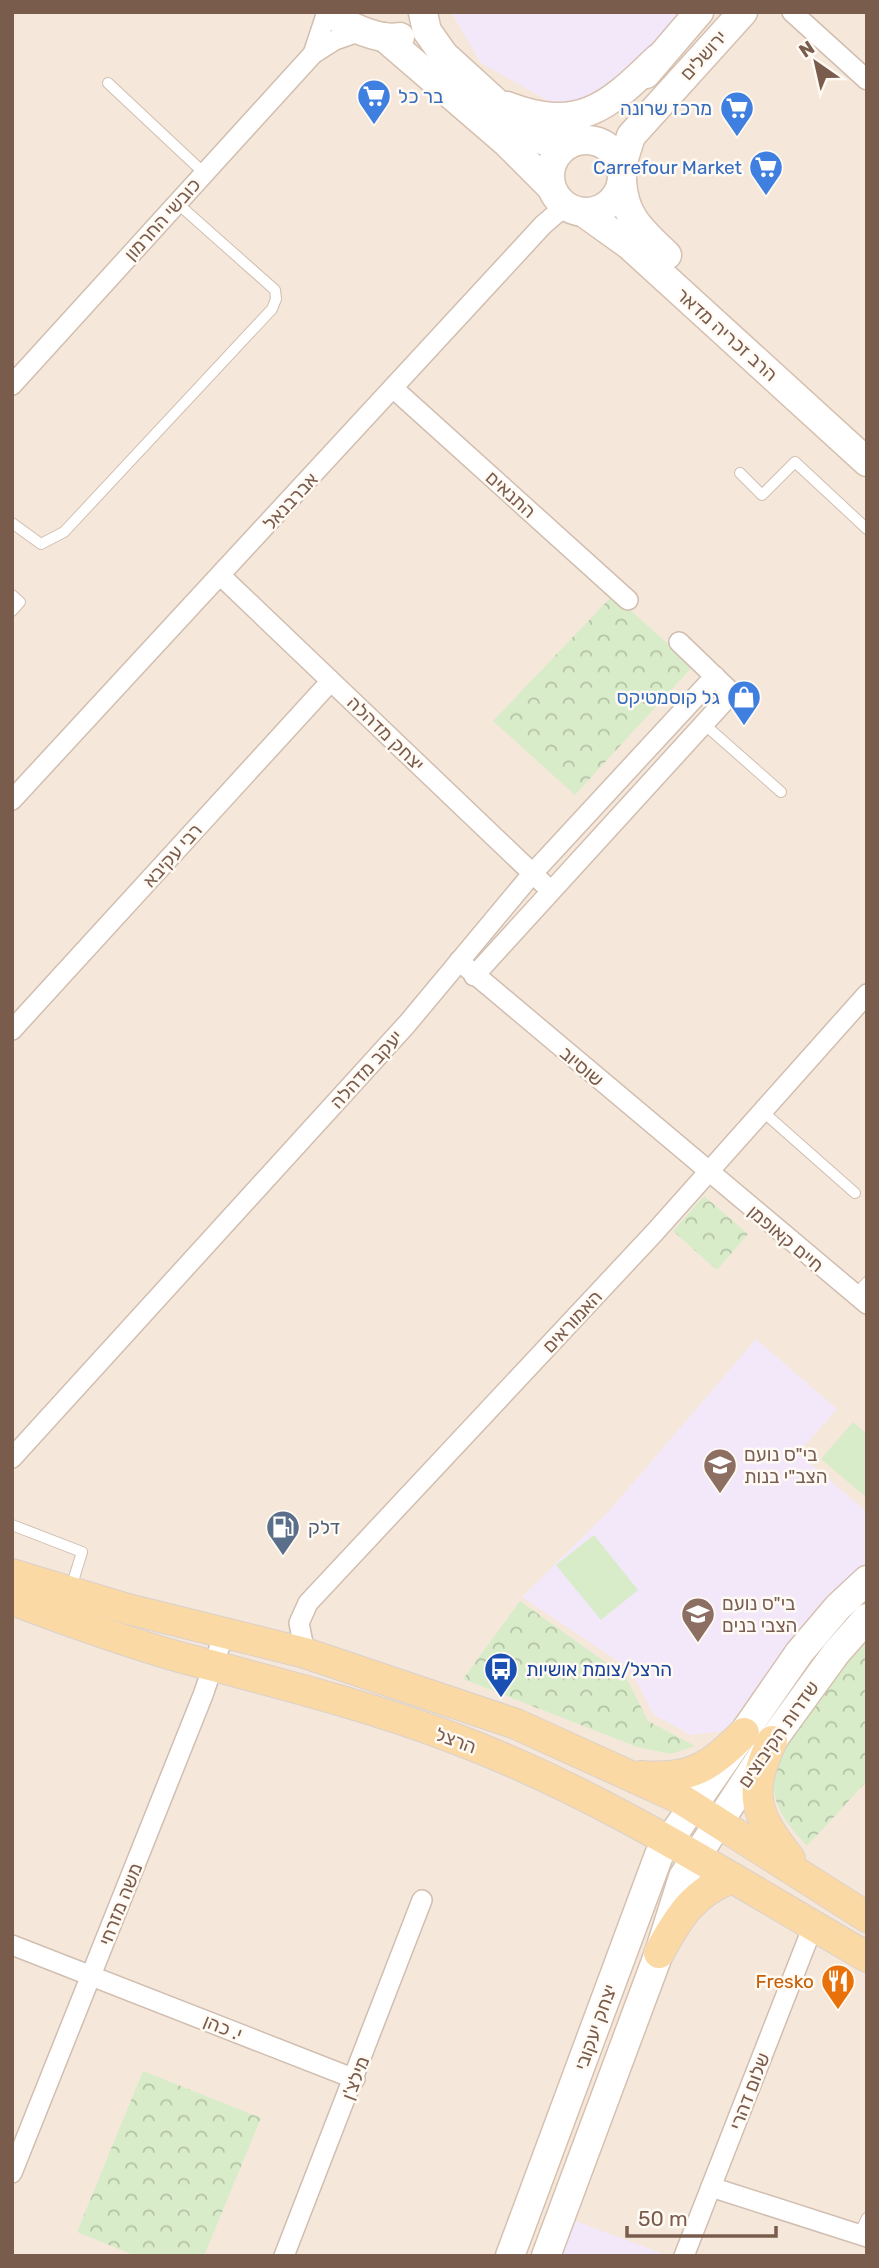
<svg xmlns="http://www.w3.org/2000/svg" width="879" height="2268" viewBox="0 0 879 2268" font-family="Rubik,Heebo,sans-serif">
	<defs>
		<pattern id="park-crowns" width="20" height="18" patternUnits="userSpaceOnUse" patternTransform="scale(1.75)"><rect width="20" height="18" fill="#d8ecc9"/><path d="M2 6a3 3 0 1 1 6 0M12 15a3 3 0 1 1 6 0" fill="none" stroke="#b4c2a5"/></pattern>
	</defs>
	<rect width="100%" height="100%" fill="#fdf6ec"/>
	<rect fill="#f5e8da" x="12" y="12" width="855" height="2244"/>
	<g fill="#f3e8fa">
		<polygon points="451,12 685,12 626,80 586,100 554,104 481,63"/>
		<polygon points="756,1339 837,1409 798,1453 867,1512 867,1562 829,1601 724,1731 691,1735 654,1715 630,1669 522,1597 610,1510"/>
		<polygon points="575,2221 661,2253 660,2256 562,2256"/>
	</g>
	<g fill="#d8ecc9">
		<polygon points="853,1422 867,1434 867,1498 821,1459"/>
		<polygon points="594,1535 638,1590 601,1620 556,1565"/>
	</g>
	<g fill="url(#park-crowns)">
		<polygon points="613,595 693,666 575,795 493,721"/>
		<polygon points="704,1196 748,1234 717,1270 673,1231"/>
		<polygon points="520,1601 626,1677 648,1721 695,1746 671,1754 637,1747 463,1679"/>
		<path d="M 867,1632 L 867,1781 L 807,1846 C 792,1829 778,1814 774,1792 C 767,1756 844,1663 867,1632 Z"/>
		<polygon points="143,2071 261,2118 204,2256 136,2256 77,2232"/>
	</g>
	<g fill="none" stroke-linecap="round" stroke-linejoin="round">
		<g stroke="#d1beb0" stroke-width="12">
			<g id="lane">
				<polyline points="108,83 204,173"/>
				<polyline points="740,473 762,495 795,462 867,529"/>
				<polyline points="12,523 41,544 64,532 272,309 276,299 275,290 177,203"/>
				<polyline points="12,595 20,602 12,611"/>
				<polyline points="704,724 781,792"/>
				<polyline points="761,1110 855,1193"/>
				<polyline points="855,1295 867,1282"/>
				<polyline points="12,1525 82,1552 71,1588"/>
				<polyline points="859,2234 867,2218"/>
			</g>
		</g>
		<g stroke="#d1beb0" stroke-width="22">
			<g id="street">
				<polyline points="792,12 867,80"/>
				<polyline points="313,54 327,12"/>
				<polyline points="12,385 313,54 335,40 364,30"/>
				<polyline points="393,388 628,600"/>
				<polyline points="221,576 551,891"/>
				<polyline points="12,800 543,225 558,212 571,209"/>
				<polyline points="459,961 867,1304"/>
				<polyline points="474,976 732,693 679,642"/>
				<polyline points="12,1030 331,681"/>
				<polyline points="12,1458 407,1024 532,874 715,676"/>
				<polyline points="305,1653 299,1623 308,1603 655,1232 867,994"/>
				<polyline points="12,1945 355,2079"/>
				<polyline points="12,2173 203,1695 224,1634"/>
				<polyline points="711,2187 867,2237"/>
				<polyline points="284,2256 422,1900"/>
				<polyline points="684,2256 813,1926"/>
			</g>
		</g>
		<g stroke="#d6c0b0" stroke-width="31">
			<g id="secondary">
				<path d="M 333,12 C 344,27 382,41 400,37"/>
				<polyline points="423,13 427,31 444,55 523,127 541,140 569,144"/>
				<polyline points="384,37 507,143 551,187"/>
				<polyline points="646,74 699,12"/>
				<path d="M 507,106 C 578,133 607,108 657,59"/>
				<circle cx="586" cy="176" r="36"/>
				<polyline points="621,168 631,136 743,12"/>
				<path d="M 622,181 C 624,217 642,231 667,255"/>
				<polyline points="583,212 629,245 867,462"/>
				<polyline points="510,2256 659,1855 799,1653 838,1607 867,1580"/>
				<polyline points="546,2256 659,1953 683,1877 772,1741 836,1653 867,1618"/>
			</g>
		</g>
		<g stroke="#dad1cd" stroke-width="32">
			<g id="primary">
				<polyline points="12,1574 128,1609 305,1653 516,1724 681,1799 867,1917"/>
				<path d="M 12,1600 C 68,1621 125,1642 183,1658 C 274,1682 367,1705 456,1739 C 602,1794 732,1879 867,1957"/>
				<path d="M 772,1741 C 747,1795 755,1814 790,1859"/>
				<path d="M 641,1776 C 692,1780 709,1767 744,1733"/>
				<path d="M 659,1953 C 678,1918 694,1891 733,1878"/>
			</g>
		</g>
		<use href="#lane" stroke="#fff" stroke-width="10"/>
		<use href="#street" stroke="#fff" stroke-width="19"/>
		<use href="#secondary" stroke="#fff" stroke-width="28"/>
		<use href="#primary" stroke="#fbd9a5" stroke-width="30"/>
	</g>
	<defs>
		<g id="supermarket-pin" transform="scale(1.75)"><path d="M0 17L-7.5 6A9.5 9.5 0 1 1 7.5 6Z" fill="#3f7fe0" stroke="#fffaf3"/><path d="M-6-5.5h2.5l.6 2H6L4.5 2H-2.5L-4.4-4H-6ZM-1.5 3.2a1.3 1.3 0 1 0 .1 0ZM3 3.2a1.3 1.3 0 1 0 .1 0Z" fill="#fff"/></g>
		<g id="shop-pin" transform="scale(1.75)"><path d="M0 17L-7.5 6A9.5 9.5 0 1 1 7.5 6Z" fill="#3f7fe0" stroke="#fffaf3"/><path d="M-5-2.5h2.3a2.7 3.5 0 0 1 5.4 0H5L5.5 6h-11ZM-1.5-2.5h3a1.5 2.3 0 0 0-3 0Z" fill="#fff"/></g>
		<g id="school-pin" transform="scale(1.75)"><path d="M0 17L-7.5 6A9.5 9.5 0 1 1 7.5 6Z" fill="#8d6e63" stroke="#fffaf3"/><path d="M0-5L7-2L0 1L-7-2ZM-4 1L0 2.5L4 1V4Q0 6-4 4Z" fill="#fff"/></g>
		<g id="fuel-pin" transform="scale(1.75)"><path d="M0 17L-7.5 6A9.5 9.5 0 1 1 7.5 6Z" fill="#5c6f8a" stroke="#fffaf3"/><path d="M-5.5-6h7V0h2V4h1.3V-2.5L3-4.5l.8-.8L6-3V5H2.5V1h-1V6h-7ZM-4.2-4.7v3.2H.2V-4.7Z" fill="#fff"/></g>
		<g id="bus-pin" transform="scale(1.75)"><path d="M0 17L-7.5 6A9.5 9.5 0 1 1 7.5 6Z" fill="#1a4fb4" stroke="#fffaf3"/><path d="M-5-6H5V4H4V6H2V4H-2V6H-4V4H-5ZM-3.5-4V0h7V-4ZM-3.5 1.2v1.5H-2V1.2ZM2 1.2v1.5H3.5V1.2Z" fill="#fff"/></g>
		<g id="restaurant-pin" transform="scale(1.75)"><path d="M0 17L-7.5 6A9.5 9.5 0 1 1 7.5 6Z" fill="#e8710a" stroke="#fffaf3"/><path d="M-5-6h1v4h1v-4h1v4h1v-4h1v5L-1.5 .5V6h-2V.5L-5-1ZM5-6V6H3V1.5H1.5Q1.5-4 5-6Z" fill="#fff"/></g>
	</defs>
	<g fill-rule="evenodd">
		<use href="#supermarket-pin" x="374" y="96"/>
		<use href="#supermarket-pin" x="737" y="108"/>
		<use href="#supermarket-pin" x="766" y="167"/>
		<use href="#shop-pin" x="744" y="697"/>
		<use href="#school-pin" x="720" y="1465"/>
		<use href="#fuel-pin" x="283" y="1527"/>
		<use href="#school-pin" x="698" y="1614"/>
		<use href="#bus-pin" x="501" y="1669"/>
		<use href="#restaurant-pin" x="838" y="1981"/>
	</g>
	<g text-anchor="middle" stroke-width="5" stroke-linejoin="round" paint-order="stroke">
		<g font-size="19" fill="#7a5c4d" stroke="#fffaf3">
			<text transform="translate(703 55) rotate(-48)" y="7">ירושלים</text>
			<text transform="translate(162 219) rotate(-48)" y="7">כובשי החרמון</text>
			<text transform="translate(727 334) rotate(42)" y="7">הרב זכריה מדאר</text>
			<text transform="translate(511 494) rotate(42)" y="7">התנאים</text>
			<text transform="translate(290 501) rotate(-47)" y="7">אברבנאל</text>
			<text transform="translate(386 733) rotate(44)" y="7">יצחק מדהלה</text>
			<text transform="translate(172 855) rotate(-48)" y="7">רבי עקיבא</text>
			<text transform="translate(582 1066) rotate(40)" y="7">שוסיוב</text>
			<text transform="translate(366 1069) rotate(-48)" y="7">יעקב מדהלה</text>
			<text transform="translate(786 1238) rotate(40)" y="7">חיים קאופמן</text>
			<text transform="translate(572 1321) rotate(-47)" y="7">האמוראים</text>
			<text transform="translate(778 1734) rotate(-55)" y="7">שדרות הקיבוצים</text>
			<text transform="translate(456 1740) rotate(20)" y="7">הרצל</text>
			<text transform="translate(120 1904) rotate(-68)" y="7">משה מזרחי</text>
			<text transform="translate(223 2027) rotate(22)" y="7">י. כהן</text>
			<text transform="translate(595 2027) rotate(-70)" y="7">יצחק יעקובי</text>
			<text transform="translate(355 2078) rotate(-69)" y="7">מילצ'ן</text>
			<text transform="translate(749 2091) rotate(-69)" y="7">שלום דהרי</text>
		</g>
		<g font-size="19" fill="#366cbe" stroke="#fffaf3" text-anchor="end">
			<text x="398" y="103" text-anchor="start">בר כל</text>
			<text x="712" y="115">מרכז שרונה</text>
			<text x="742" y="174">Carrefour Market</text>
			<text x="720" y="704">גל קוסמטיקס</text>
		</g>
		<g font-size="19" fill="#785e54" stroke="#fffaf3" text-anchor="start">
			<text x="744" y="1461">בי"ס נועם<tspan x="744" dy="22">הצב"י בנות</tspan></text>
			<text x="722" y="1610">בי"ס נועם<tspan x="722" dy="22">הצבי בנים</tspan></text>
		</g>
		<g font-size="19" fill="#4e5e75" stroke="#fffaf3" text-anchor="start">
			<text x="308" y="1534">דלק</text>
		</g>
		<g font-size="19" fill="#164399" stroke="#fffaf3" text-anchor="start">
			<text x="526" y="1676">הרצל/צומת אושיות</text>
		</g>
		<g font-size="19" fill="#c56008" stroke="#fffaf3" text-anchor="end">
			<text x="814" y="1988">Fresko</text>
		</g>
	</g>
	<rect width="879" height="2268" fill="none" stroke="#7a5c4d" stroke-width="28"/>
	<g transform="translate(816 63) rotate(326)" stroke="#fffaf3" stroke-width="5" paint-order="stroke">
	<path d="M0-5L12 26L0 18L-12 26Z" fill="#7a5c4d"/>
	<text y="-10" font-size="19" font-weight="bold" text-anchor="middle" fill="#7a5c4d">N</text>
	</g>
	<path d="M627 2226v10h149v-10" fill="none" stroke="#7a5c4d" stroke-width="3.5"/>
	<text x="638" y="2226" font-size="21" fill="#7a5c4d" stroke="#fffaf3" stroke-width="5" paint-order="stroke">50 m</text>
</svg>
